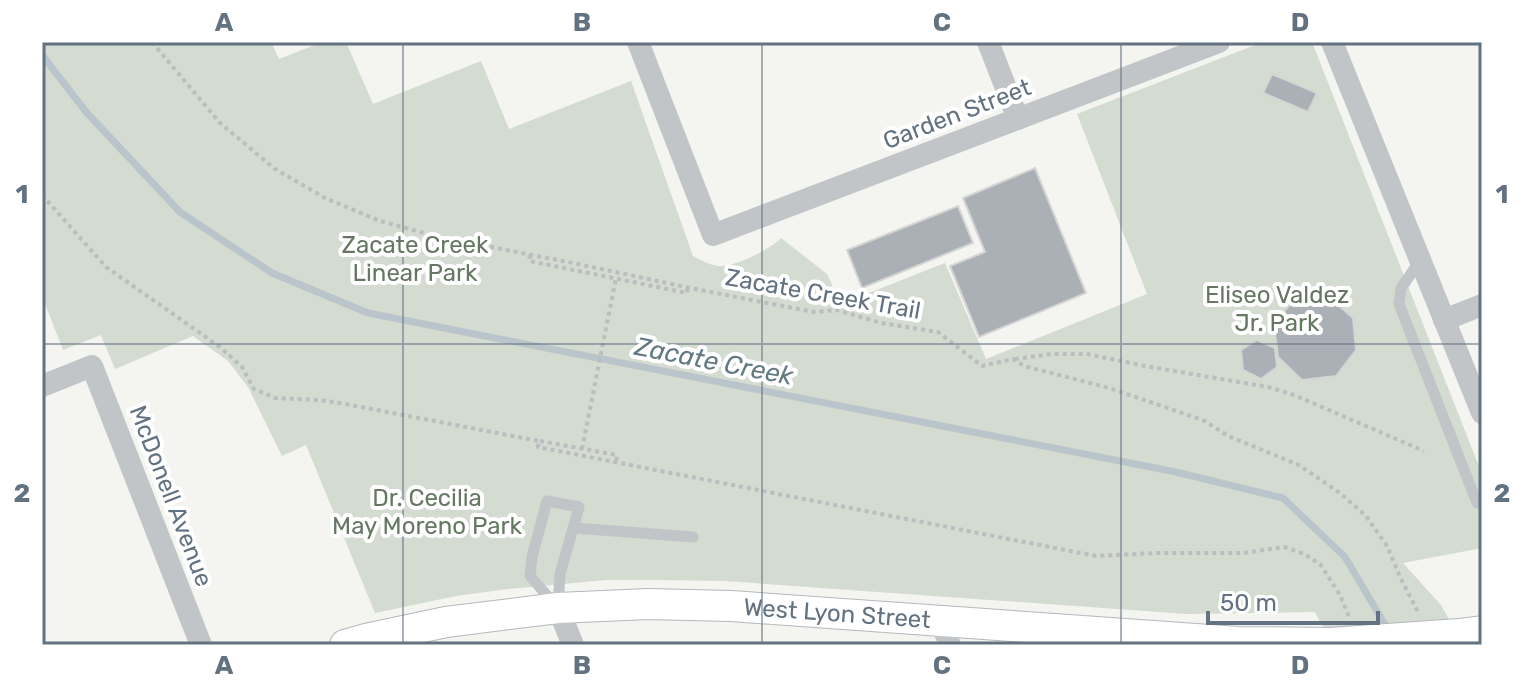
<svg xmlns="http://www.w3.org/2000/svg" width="1524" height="687" viewBox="0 0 1524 687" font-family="Rubik,sans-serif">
	<rect width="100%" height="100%" fill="#f4f4f0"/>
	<path fill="#d4dbd1" d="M 42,42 L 271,42 L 279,59 L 323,42 L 346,42 L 373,104 L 481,61 L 509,129 L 631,81 L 693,256 C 700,260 708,264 717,266 C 734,268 769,250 781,238 L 827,274 L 841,304 L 945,263 L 986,359 L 1147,294 L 1077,114 L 1263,42 L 1312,42 L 1482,474 L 1482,548 L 1403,563 L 1441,605 L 1463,645 L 1332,645 L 1315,612 L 1187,614 L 725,581 L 656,580 L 607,580 L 508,589 L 456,596 L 375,613 L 306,445 L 282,456 L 248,387 L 228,361 L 193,336 L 115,369 L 101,335 L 63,350 L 42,296 Z"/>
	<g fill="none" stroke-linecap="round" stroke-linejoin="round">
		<polyline stroke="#bac5cb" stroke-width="7" points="42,55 87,113 180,212 272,273 368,313 1176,472 1283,498 1345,557 1390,633"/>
	</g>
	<g fill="#aab0b6" stroke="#d5d5d3" stroke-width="2">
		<polygon points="1272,74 1317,93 1308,112 1263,93"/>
		<polygon points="1035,168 1086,293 979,337 950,266 985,252 963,198"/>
		<polygon points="958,206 973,243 862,288 847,250"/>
		<polygon points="1328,296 1353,318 1356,350 1336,376 1302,380 1278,357 1274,325 1294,299"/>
		<polygon points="1257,340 1275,348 1277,367 1261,379 1243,370 1241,350"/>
	</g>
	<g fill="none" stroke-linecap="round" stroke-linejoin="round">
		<g stroke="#b4b8bc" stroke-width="32">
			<g id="secondary">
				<polyline points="1459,634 1482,631"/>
				<path id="s1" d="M 345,645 L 366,639 L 446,622 L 558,608 L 648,604 L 731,606 L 1238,642 L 1331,643"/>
			</g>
		</g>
		<g stroke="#bbbdbf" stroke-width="4" stroke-dasharray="4 4" stroke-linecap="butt">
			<polyline points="152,42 220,123 275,169 325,198 380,221 435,236 573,263 700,290 814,312 837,310 881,323 938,332 982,366 1013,359 1024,366 1109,388 1153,403 1205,421 1228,436 1299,465 1340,493 1366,516 1387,546 1401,579 1418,612"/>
			<polyline points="42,195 106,267 220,347 242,367 254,389 275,398 319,400 340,403 539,441 538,447 1096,556 1156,553 1244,553 1284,547 1304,554 1320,564 1340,595 1349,617"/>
			<polyline points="530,255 529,261 687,293 688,287"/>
			<polyline points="1015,359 1051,354 1087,354 1145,366 1268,387 1294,395 1424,451"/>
			<polyline points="540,441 617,455 616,463"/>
			<polyline points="582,449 616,278"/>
		</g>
		<g stroke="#c1c5c8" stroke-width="11">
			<polyline points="1420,261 1401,288 1399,304 1477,503 1482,501"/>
			<polygon points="547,501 579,507 560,574 558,608 530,576 532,557"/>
			<polyline points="574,528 693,537"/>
		</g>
		<g stroke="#c1c5c8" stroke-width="22">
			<polyline points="638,42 713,235 1219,42"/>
			<polyline points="988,42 1018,119"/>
			<polyline points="1332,42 1482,413"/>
			<polyline points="1444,320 1482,305"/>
			<polyline points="42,386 92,366 201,645"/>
			<polyline points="558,608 573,645"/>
			<polyline points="940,620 950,645"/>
		</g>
		<use href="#secondary" stroke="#fff" stroke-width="30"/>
		<g stroke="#b4b8bc" stroke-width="32" stroke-linecap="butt">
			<polyline id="secondary-bridge" points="1331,643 1459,634"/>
		</g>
		<use href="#secondary-bridge" stroke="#fff" stroke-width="30"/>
	</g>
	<path fill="none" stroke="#637281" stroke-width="2" stroke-opacity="0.55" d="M 403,42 L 403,645M 762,42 L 762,645M 1121,42 L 1121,645M 42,344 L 1482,344"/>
	<g text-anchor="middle" stroke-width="8" stroke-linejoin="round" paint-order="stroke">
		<g font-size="24" fill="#637281" stroke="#fff">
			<text transform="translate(957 114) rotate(-21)" y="8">Garden Street</text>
			<text transform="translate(823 294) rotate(10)" y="8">Zacate Creek Trail</text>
			<text transform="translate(171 496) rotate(69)" y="8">McDonell Avenue</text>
			<text dy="8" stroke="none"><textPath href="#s1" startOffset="496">West Lyon Street</textPath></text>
		</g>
		<g font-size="24" fill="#657862" stroke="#fff">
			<text x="415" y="253">Zacate Creek<tspan x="415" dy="28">Linear Park</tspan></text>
			<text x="1277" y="303">Eliseo Valdez<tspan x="1277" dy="28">Jr. Park</tspan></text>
			<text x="427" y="506">Dr. Cecilia<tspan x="427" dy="28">May Moreno Park</tspan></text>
		</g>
		<g font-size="26" font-style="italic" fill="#637a85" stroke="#fff">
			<text transform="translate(714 361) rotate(11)" y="9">Zacate Creek</text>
		</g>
	</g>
	<rect width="1524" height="687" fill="none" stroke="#ffffff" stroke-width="88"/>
	<path d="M1208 611v12h170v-12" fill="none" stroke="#637281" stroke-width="4"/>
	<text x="1220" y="611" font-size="24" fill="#637281" stroke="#ffffff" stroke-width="6" paint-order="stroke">50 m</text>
	<rect x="44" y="44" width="1436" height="599" fill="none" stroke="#637281" stroke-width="3"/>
	<g font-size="26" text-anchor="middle" font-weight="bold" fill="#637281">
		<text x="224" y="31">A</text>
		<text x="582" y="31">B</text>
		<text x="942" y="31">C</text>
		<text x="1300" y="31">D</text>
		<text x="22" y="203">1</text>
		<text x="1502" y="203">1</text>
		<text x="22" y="502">2</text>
		<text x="1502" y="502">2</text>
		<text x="224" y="674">A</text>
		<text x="582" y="674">B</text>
		<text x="942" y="674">C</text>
		<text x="1300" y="674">D</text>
	</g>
</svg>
